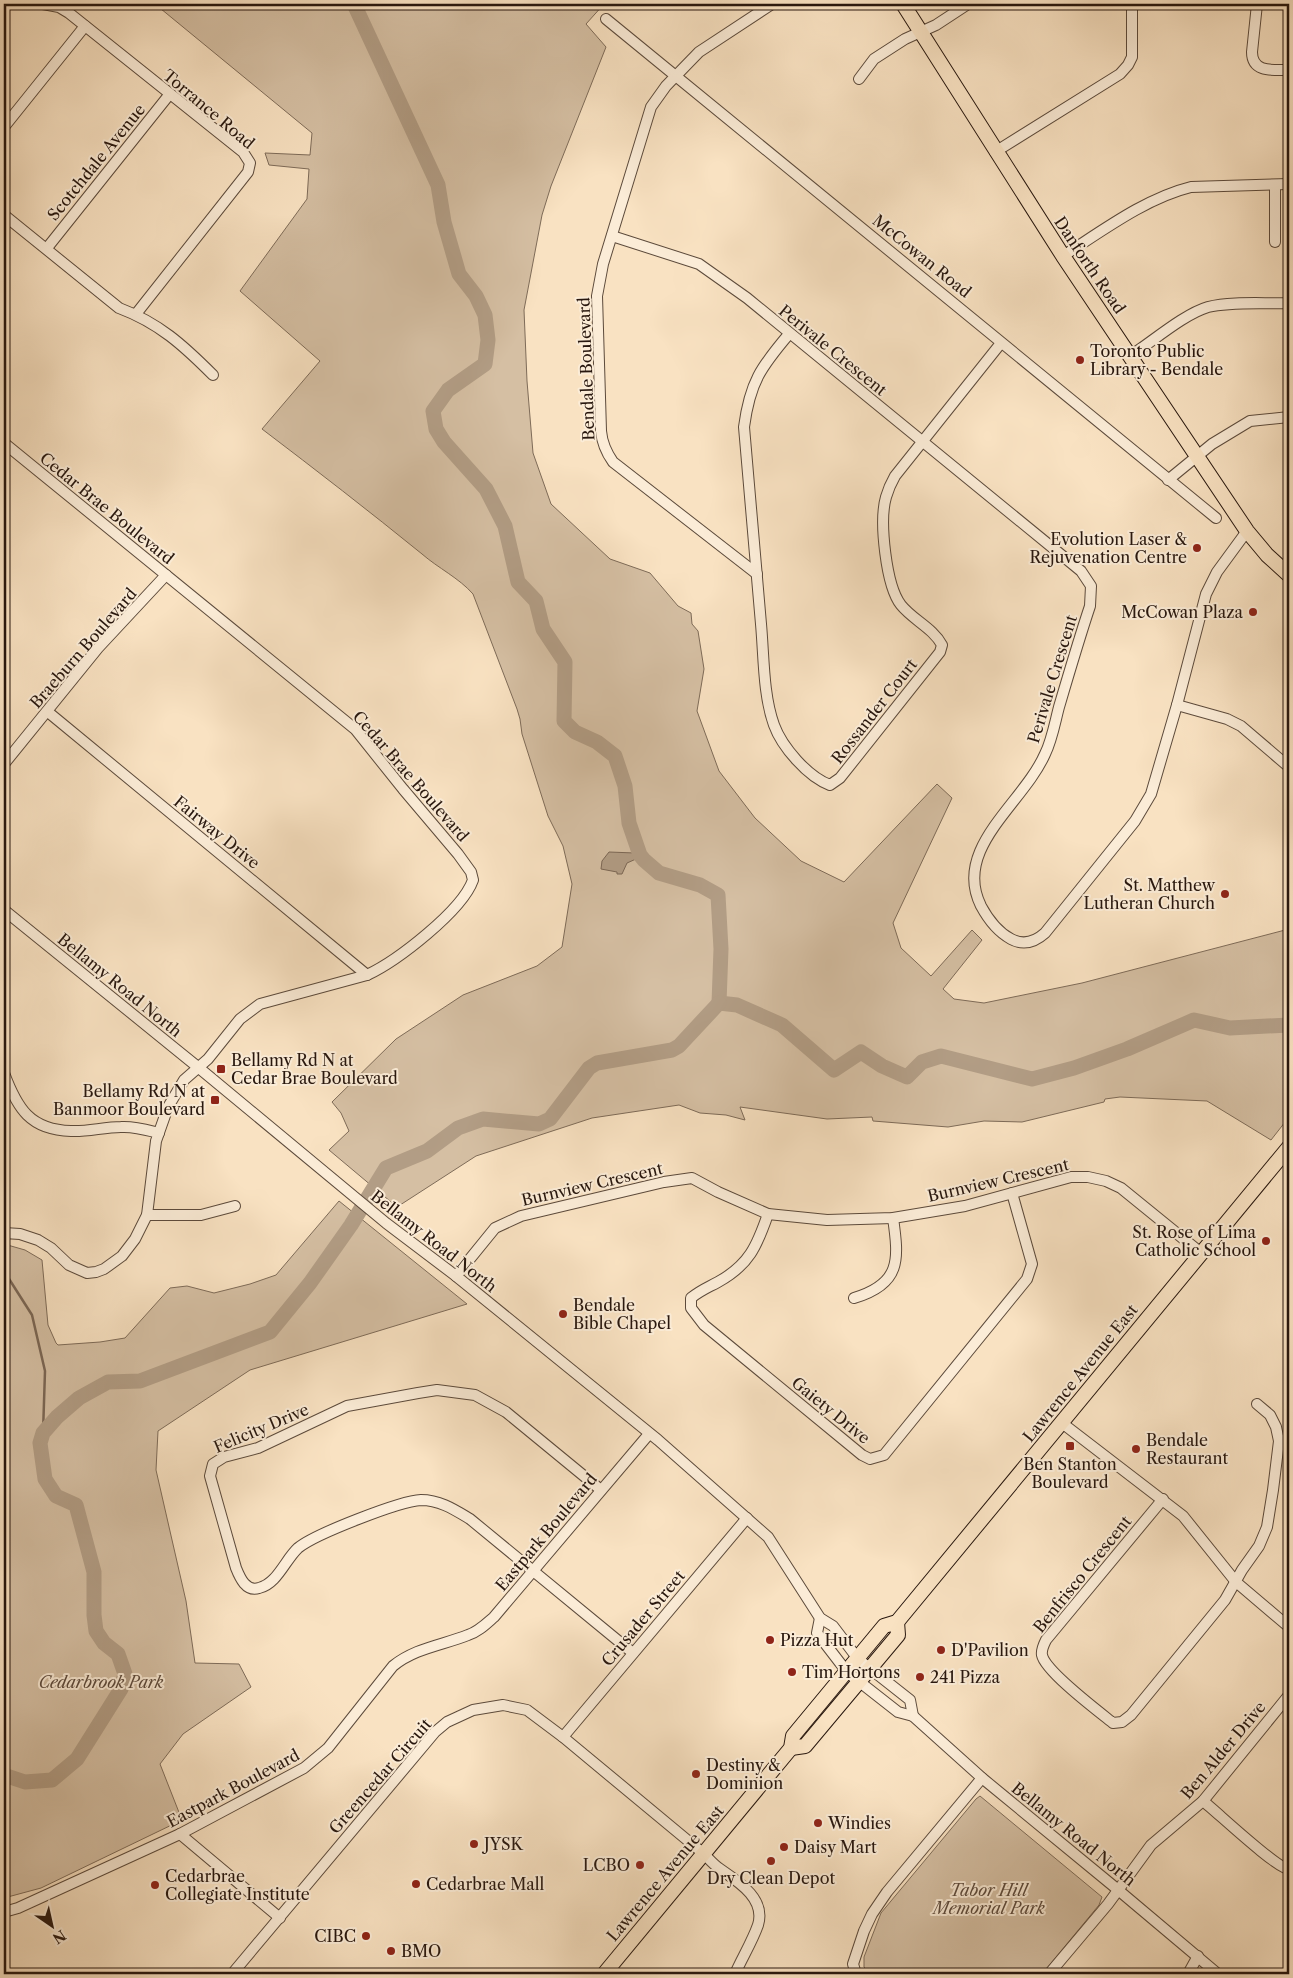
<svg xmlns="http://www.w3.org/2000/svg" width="1293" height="1978" viewBox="0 0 1293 1978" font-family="'Libre Caslon Text',serif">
	<rect width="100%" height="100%" fill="#f9e2c2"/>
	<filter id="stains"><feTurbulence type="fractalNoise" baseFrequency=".004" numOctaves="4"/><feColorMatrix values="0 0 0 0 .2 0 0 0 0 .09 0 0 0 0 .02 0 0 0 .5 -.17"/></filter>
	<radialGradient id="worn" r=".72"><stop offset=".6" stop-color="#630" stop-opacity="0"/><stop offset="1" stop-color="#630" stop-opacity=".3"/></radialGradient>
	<g fill="#d5bfa3" stroke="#7e6b58">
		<path d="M 155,4 L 604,4 L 586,24 L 606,47 L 551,186 L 542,215 L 524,310 L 527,381 L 533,453 L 551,504 L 610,559 L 650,573 L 678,606 L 691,613 L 692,624 L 698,631 L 704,669 L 697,711 L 719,771 L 755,818 L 801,861 L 844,882 L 937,784 L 952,798 L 893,923 L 901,948 L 931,976 L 972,930 L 982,940 L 943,989 L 954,999 L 984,1003 L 1082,983 L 1289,929 L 1289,1117 L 1271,1140 L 1207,1101 L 1120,1097 L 1105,1099 L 1104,1102 L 1022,1122 L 984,1121 L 948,1127 L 873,1121 L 872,1117 L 827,1119 L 740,1107 L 745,1120 L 726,1115 L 700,1113 L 679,1105 L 592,1118 L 476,1156 L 397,1207 L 329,1150 L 349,1131 L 341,1113 L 332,1102 L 396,1039 L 463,995 L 537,966 L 562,947 L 572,884 L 563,846 L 548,816 L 522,734 L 520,719 L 517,709 L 473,594 C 459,578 438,568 422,554 C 369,511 316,470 262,429 L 320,361 L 240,291 L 307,199 L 309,169 L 269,165 L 265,153 L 310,155 L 312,133 Z"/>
		<polygon points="339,1201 467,1304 250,1370 158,1431 156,1470 186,1601 195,1663 239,1664 251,1687 183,1734 160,1764 182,1820 41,1888 4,1898 4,1244 25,1250 42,1260 48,1325 56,1343 58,1345 100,1342 125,1338 170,1288 187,1286 214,1293 250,1284 276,1275"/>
		<polygon points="980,1796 1102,1897 1099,1905 1042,1974 870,1974 864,1967 864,1957 881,1913 976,1799"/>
	</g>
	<polygon fill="#b29d85" stroke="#7b6755" points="609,852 635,853 636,859 627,863 622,874 617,874 617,872 601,869 602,861"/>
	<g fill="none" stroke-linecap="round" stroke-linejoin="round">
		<polyline stroke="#7b6755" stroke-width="2.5" points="4,1271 32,1315 45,1371 43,1433"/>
		<g stroke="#b29d85" stroke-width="15">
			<polyline points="354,4 438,185 444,222 459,274 476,296 485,315 488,340 485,364 448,390 433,411 436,429 444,442 486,489 505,526 518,582 536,601 543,629 565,662 564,721 575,732 597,742 615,756 625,786 629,823 640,855 644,860 659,873 700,885 718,895 721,949 719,1003"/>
			<polyline points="719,1003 737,1005 782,1025 834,1070 861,1052 882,1066 907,1077 922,1062 941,1056 1032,1079 1074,1068 1127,1049 1194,1020 1230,1028 1289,1025"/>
			<polyline points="4,1775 25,1782 52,1780 77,1759 121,1689 125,1674 118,1654 104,1643 96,1631 94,1615 94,1572 76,1505 56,1496 45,1479 40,1443 43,1433 57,1417 79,1398 108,1382 140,1381 270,1332 310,1283 351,1225 386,1168 427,1151 458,1128 483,1119 539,1124 550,1119 589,1068 597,1063 672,1050 679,1046 719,1003"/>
		</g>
		<g stroke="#5c4a3b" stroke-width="12">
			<g id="minor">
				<polyline points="43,4 59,7 69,13 243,152 250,163 248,172 136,314"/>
				<path d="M 1257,4 L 1252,52 C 1252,73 1273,70 1289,70"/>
				<polyline points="606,19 1216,518"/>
				<polyline points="859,79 874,59 905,39 936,25 968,4"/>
				<polyline points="4,127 85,26"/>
				<polyline points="995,152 1120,74 1128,65 1132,57 1132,4"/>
				<path d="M 4,215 L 119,308 C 159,323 183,345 213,375"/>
				<path d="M 612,236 L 699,264 L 747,298 L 1081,571 L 1091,586 L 1090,606 C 1079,639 1069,673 1059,707 C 1055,722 1052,740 1045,754 C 1023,804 952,848 981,906 C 988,919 998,932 1011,939 C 1024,946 1035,942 1045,933 L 1135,821 L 1151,794 L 1177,705 L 1206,594 L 1217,572 L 1247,531"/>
				<polyline points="1275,242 1275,185"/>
				<polyline points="47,248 169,95"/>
				<path d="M 1063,256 C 1102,231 1146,198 1191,187 L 1289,184"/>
				<path d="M 789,334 C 761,367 750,382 744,427 C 750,492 755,558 761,624 C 764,657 763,694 774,725 C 782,747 808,777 830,785 L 840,778 L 940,652 L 942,645 C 933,628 913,620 901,605 C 886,586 879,521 886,497 C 888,490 891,483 895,476 L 1001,343"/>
				<path d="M 1130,356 C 1152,342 1184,314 1208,307 C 1232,301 1265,304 1289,303"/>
				<path d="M 4,443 L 355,729 L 403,789 L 458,854 L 471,872 L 473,880 C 462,911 397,961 367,975 L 260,1004 L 240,1019 L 208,1059 L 184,1080 L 168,1107 L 156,1141 L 147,1215 L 135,1239 L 122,1256 L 104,1269 L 96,1272 L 87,1273 L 69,1265 L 51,1248 L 38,1240 L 20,1234 L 4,1233"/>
				<polyline points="1168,480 1212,444 1250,421 1289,417"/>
				<path d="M 757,574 L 613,462 C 606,452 602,443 601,431 L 597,296 L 603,264 L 651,107 L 666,86 L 699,52 L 772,4"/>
				<polyline points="1177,705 1227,719 1241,726 1289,767"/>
				<polyline points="48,712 367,975"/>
				<polyline points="4,764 98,648 166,575"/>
				<polyline points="4,910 199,1068 386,1223 456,1276 658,1440 768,1537 820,1618 833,1626 858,1659 910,1700 913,1716"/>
				<path d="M 4,1073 C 17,1108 30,1130 71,1131 C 87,1132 104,1127 121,1127 C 134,1126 147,1130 159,1133"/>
				<path d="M 768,1214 C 757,1246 749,1265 718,1282 C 707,1288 701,1290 691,1298 L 691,1308 L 704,1325 L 862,1455 L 870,1459 L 884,1455 L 1027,1279 L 1032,1264 L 1012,1193"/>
				<polyline points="147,1215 201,1215 235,1206"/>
				<polyline points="456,1276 495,1228 521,1216 664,1182 692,1178 718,1192 768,1214 827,1220 893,1218 965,1206 1071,1177 1088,1177 1106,1181 1121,1188 1201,1253"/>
				<path d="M 854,1298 C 901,1284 899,1260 893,1218"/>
				<polyline points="1062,1423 1183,1516 1236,1582 1289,1627"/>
				<path d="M 601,1490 L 506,1412 L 475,1395 L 437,1390 L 418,1393 L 347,1406 L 258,1448 L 224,1457 L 213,1464 L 210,1476 L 236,1568 C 240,1578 246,1592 259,1588 C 277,1584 285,1560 298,1548 C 315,1534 400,1501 421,1500 C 440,1500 455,1510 470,1519 L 633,1653"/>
				<path d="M 1163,1499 L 1046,1640 C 1044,1644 1041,1650 1042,1655 C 1045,1671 1098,1711 1113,1723 L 1122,1722 L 1131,1715 L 1225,1600 L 1242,1570 L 1259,1546 L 1267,1527 L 1273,1490 L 1279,1441 L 1276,1427 L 1270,1415 L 1257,1404"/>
				<polyline points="820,1618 817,1633 847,1672 898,1712 913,1716 982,1778 1117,1889 1218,1974"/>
				<polyline points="563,1737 747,1518"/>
				<path d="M 1203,1801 C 1217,1812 1277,1869 1289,1869"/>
				<polyline points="180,1834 280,1918"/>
				<path d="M 4,1912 L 18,1908 L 180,1834 L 304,1768 L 328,1748 L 393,1666 C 415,1648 443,1645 468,1635 C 478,1632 486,1624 494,1617 L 649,1434"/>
				<path d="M 232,1974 L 435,1732 L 447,1722 L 473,1710 L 503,1705 L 527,1710 L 563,1737 L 704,1854 C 709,1859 714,1865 720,1869 C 739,1882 766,1899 758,1925 C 752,1942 742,1958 735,1974"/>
				<polyline points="856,1974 853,1964 864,1931 872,1914 887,1892 982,1778"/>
				<polyline points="1049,1974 1108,1904 1151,1845 1203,1801 1289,1695"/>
				<polyline points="1188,1974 1198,1956"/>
			</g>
		</g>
		<g stroke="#28170e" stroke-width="16">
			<g id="major">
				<polyline points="903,4 1063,256 1247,531 1267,555 1289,575"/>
				<polyline points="791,1748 805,1746 898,1635 897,1622"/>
				<polyline points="604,1974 791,1748 793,1736 884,1626 897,1622 1289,1147"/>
			</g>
		</g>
		<use href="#minor" stroke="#fbecd7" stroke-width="10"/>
		<use href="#major" stroke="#f9e2c2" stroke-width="14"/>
	</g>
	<g fill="#8f2418" stroke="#fbecd7" stroke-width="2">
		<circle cx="1080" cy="360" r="5"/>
		<circle cx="1197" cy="548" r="5"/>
		<circle cx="1253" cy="612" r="5"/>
		<circle cx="1225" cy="894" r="5"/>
		<rect x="216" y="1064" width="10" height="10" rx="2.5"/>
		<rect x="210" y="1095" width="10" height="10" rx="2.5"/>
		<circle cx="1266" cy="1241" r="5"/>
		<circle cx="563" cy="1314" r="5"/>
		<rect x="1065" y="1441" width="10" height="10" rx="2.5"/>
		<circle cx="1136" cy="1449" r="5"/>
		<circle cx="770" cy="1640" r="5"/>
		<circle cx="941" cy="1650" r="5"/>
		<circle cx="792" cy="1672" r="5"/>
		<circle cx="920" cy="1677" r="5"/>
		<circle cx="696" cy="1774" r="5"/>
		<circle cx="818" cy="1823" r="5"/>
		<circle cx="474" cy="1844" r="5"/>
		<circle cx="784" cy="1847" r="5"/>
		<circle cx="771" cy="1861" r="5"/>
		<circle cx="640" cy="1865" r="5"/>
		<circle cx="416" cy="1884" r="5"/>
		<circle cx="155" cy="1885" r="5"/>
		<circle cx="366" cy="1936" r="5"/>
		<circle cx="391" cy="1951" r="5"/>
	</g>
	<g text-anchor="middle" stroke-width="4" stroke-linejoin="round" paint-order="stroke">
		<g font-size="16" fill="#28170e" stroke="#fbecd7">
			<text transform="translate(209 109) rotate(40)" y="6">Torrance Road</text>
			<text transform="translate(96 162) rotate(-51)" y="6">Scotchdale Avenue</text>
			<text transform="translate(922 256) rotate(39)" y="6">McCowan Road</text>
			<text transform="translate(1090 265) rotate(56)" y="6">Danforth Road</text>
			<text transform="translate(833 350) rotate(39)" y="6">Perivale Crescent</text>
			<text transform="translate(586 369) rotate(-92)" y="6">Bendale Boulevard</text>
			<text transform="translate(107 508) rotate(39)" y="6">Cedar Brae Boulevard</text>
			<text transform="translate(83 648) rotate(-49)" y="6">Braeburn Boulevard</text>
			<text transform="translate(1052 679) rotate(-73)" y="6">Perivale Crescent</text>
			<text transform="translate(874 711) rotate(-52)" y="6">Rossander Court</text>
			<text transform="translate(411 776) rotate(49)" y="6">Cedar Brae Boulevard</text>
			<text transform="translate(217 832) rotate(39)" y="6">Fairway Drive</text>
			<text transform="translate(120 985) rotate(39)" y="6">Bellamy Road North</text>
			<text transform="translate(998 1180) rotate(-13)" y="6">Burnview Crescent</text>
			<text transform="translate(592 1184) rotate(-13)" y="6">Burnview Crescent</text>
			<text transform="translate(434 1241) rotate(38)" y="6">Bellamy Road North</text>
			<text transform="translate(1080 1373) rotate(-51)" y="6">Lawrence Avenue East</text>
			<text transform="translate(831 1410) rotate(39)" y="6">Gaiety Drive</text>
			<text transform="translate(261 1428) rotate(-23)" y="6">Felicity Drive</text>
			<text transform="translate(546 1532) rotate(-50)" y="6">Eastpark Boulevard</text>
			<text transform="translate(1082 1574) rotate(-51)" y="6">Benfrisco Crescent</text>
			<text transform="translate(643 1618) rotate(-50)" y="6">Crusader Street</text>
			<text transform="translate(1223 1750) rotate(-50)" y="6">Ben Alder Drive</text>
			<text transform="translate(380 1776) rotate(-49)" y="6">Greencedar Circuit</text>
			<text transform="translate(233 1788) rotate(-28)" y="6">Eastpark Boulevard</text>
			<text transform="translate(1074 1834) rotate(39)" y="6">Bellamy Road North</text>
			<text transform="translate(665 1873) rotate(-50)" y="6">Lawrence Avenue East</text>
		</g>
		<g font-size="16" fill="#28170e" stroke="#fbecd7" text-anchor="start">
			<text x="1090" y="357">Toronto Public<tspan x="1090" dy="18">Library - Bendale</tspan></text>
			<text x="1187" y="545" text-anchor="end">Evolution Laser &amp;<tspan x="1187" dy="18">Rejuvenation Centre</tspan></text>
			<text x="1243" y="618" text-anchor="end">McCowan Plaza</text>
			<text x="1215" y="891" text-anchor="end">St. Matthew<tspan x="1215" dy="18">Lutheran Church</tspan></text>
			<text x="231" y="1066">Bellamy Rd N at<tspan x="231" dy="18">Cedar Brae Boulevard</tspan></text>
			<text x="205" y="1097" text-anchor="end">Bellamy Rd N at<tspan x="205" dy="18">Banmoor Boulevard</tspan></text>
			<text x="1256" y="1238" text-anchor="end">St. Rose of Lima<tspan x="1256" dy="18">Catholic School</tspan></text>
			<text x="573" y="1311">Bendale<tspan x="573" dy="18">Bible Chapel</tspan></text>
			<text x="1146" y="1446">Bendale<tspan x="1146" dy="18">Restaurant</tspan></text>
			<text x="1070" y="1470" text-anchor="middle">Ben Stanton<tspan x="1070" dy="18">Boulevard</tspan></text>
			<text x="780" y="1646">Pizza Hut</text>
			<text x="951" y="1656">D'Pavilion</text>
			<text x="802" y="1678">Tim Hortons</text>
			<text x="930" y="1683">241 Pizza</text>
			<text x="706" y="1771">Destiny &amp;<tspan x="706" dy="18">Dominion</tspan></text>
			<text x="828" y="1829">Windies</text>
			<text x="484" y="1850">JYSK</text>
			<text x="794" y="1853">Daisy Mart</text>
			<text x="630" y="1871" text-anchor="end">LCBO</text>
			<text x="165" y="1882">Cedarbrae<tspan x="165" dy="18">Collegiate Institute</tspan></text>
			<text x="771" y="1884" text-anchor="middle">Dry Clean Depot</text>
			<text x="426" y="1890">Cedarbrae Mall</text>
			<text x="356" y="1942" text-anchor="end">CIBC</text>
			<text x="401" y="1957">BMO</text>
		</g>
		<g font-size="16" font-style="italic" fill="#5c493b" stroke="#fbecd7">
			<text x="101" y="1688">Cedarbrook Park</text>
			<text x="989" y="1896">Tabor Hill<tspan x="989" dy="18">Memorial Park</tspan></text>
		</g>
	</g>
	<rect width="1293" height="1978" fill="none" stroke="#f9e2c2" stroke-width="20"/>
	<rect x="5" y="5" width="1283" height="1968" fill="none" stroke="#28170e" stroke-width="2.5"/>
	<rect x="10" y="10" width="1273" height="1958" fill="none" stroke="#28170e"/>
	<g transform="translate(52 1926) rotate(146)" stroke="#fbecd7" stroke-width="4" paint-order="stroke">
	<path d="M0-4L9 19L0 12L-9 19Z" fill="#28170e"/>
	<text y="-8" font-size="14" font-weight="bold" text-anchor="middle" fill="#28170e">N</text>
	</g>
	<rect width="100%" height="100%" filter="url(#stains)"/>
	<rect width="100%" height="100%" fill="url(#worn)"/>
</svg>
